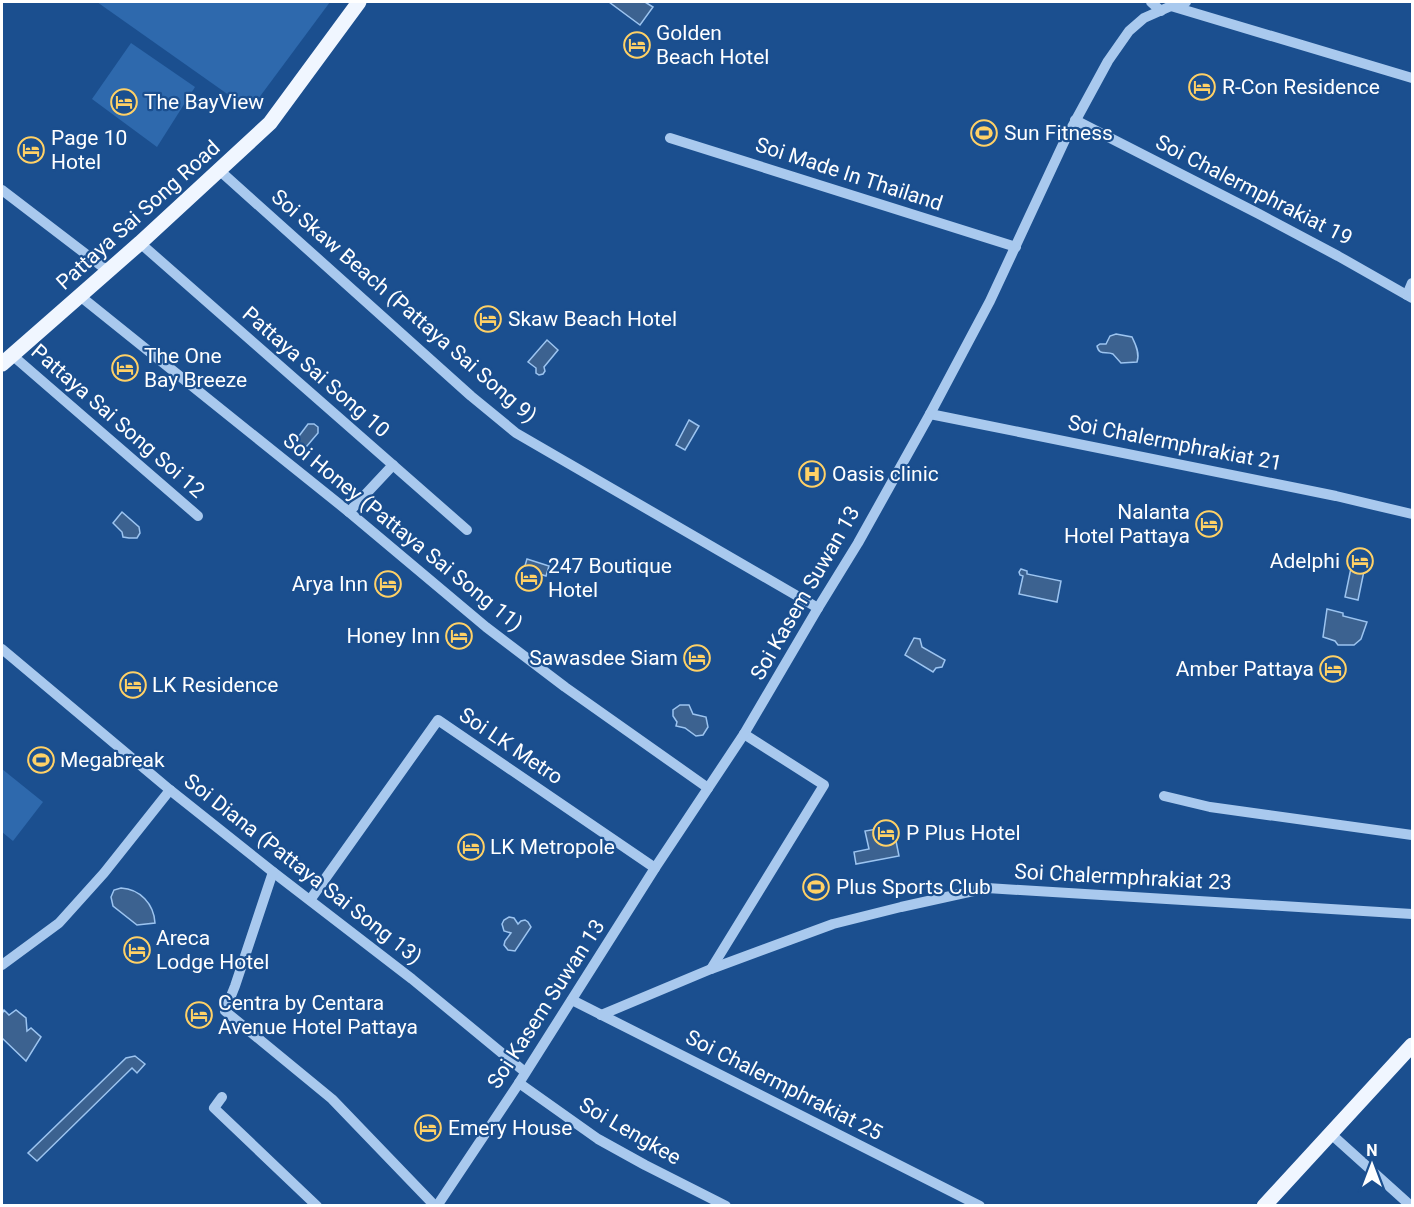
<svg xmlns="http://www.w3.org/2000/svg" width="1414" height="1207" viewBox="0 0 1414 1207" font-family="Roboto,sans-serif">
	<rect width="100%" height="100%" fill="#1b4f8f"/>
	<g fill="#2e69ad">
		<polygon points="97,2 330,2 250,110"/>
		<polygon points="131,43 195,87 157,147 92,99"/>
		<polygon points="2,769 43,802 13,841 2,832"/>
	</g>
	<g fill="#3c6290" stroke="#9cc4f0" stroke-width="1.5">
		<polygon points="609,2 645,2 653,7 640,25"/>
		<path d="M 1116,334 L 1132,337 C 1136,345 1140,354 1137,362 L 1121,363 L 1113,354 C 1106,351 1099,356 1097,346 L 1100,344 L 1106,344 L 1110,336 Z"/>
		<polygon points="547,340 558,350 544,367 545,371 543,374 539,375 536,373 536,368 528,362"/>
		<polygon points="689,420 699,426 685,450 676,445"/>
		<polygon points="308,424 314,424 318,427 318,433 306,447 302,448 297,444 296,440"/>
		<polygon points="122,512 139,527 140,533 137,538 129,538 123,537 122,532 113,523"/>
		<polygon points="527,559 549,566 546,576 524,569"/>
		<polygon points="1351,568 1364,571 1358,600 1345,597"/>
		<polygon points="1021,569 1027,571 1027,574 1061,581 1057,602 1019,594 1023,576 1020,575 1019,572"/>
		<polygon points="1327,609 1343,613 1343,616 1367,622 1361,639 1354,645 1338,645 1335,641 1323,637"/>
		<polygon points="914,638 920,639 922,647 945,660 942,667 936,668 933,672 905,655"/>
		<polygon points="680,705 689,705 693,714 706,717 708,727 703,735 696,736 685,728 676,726 677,722 673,716 673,710"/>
		<polygon points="877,829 896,841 899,856 856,864 854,852 869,849 865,831"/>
		<path d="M 121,888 C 140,889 154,904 155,923 L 137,925 L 113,906 L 111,897 L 114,890 Z"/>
		<polygon points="509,917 514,918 518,924 521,921 525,920 528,922 531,927 515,951 508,950 504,945 505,941 511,933 504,931 502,924 504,920"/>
		<polygon points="4,1010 9,1015 16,1010 26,1018 27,1031 31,1028 41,1037 26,1061 2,1038 2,1014"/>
		<polygon points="135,1056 145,1064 137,1073 132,1068 37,1161 28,1153 126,1058"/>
	</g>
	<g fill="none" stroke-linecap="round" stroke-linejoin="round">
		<g stroke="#a9c9ee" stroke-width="10">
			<polyline points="1151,2 1161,11"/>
			<polyline points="1171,6 1412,78"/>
			<polyline points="1075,120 1259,214 1338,256 1412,298"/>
			<polyline points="670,138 1016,247"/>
			<polyline points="219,170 471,396 516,433 818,608"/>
			<polyline points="2,190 108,271"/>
			<polyline points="140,243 467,530"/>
			<polyline points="1407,295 1412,283"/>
			<polyline points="80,296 349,512 486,627 565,687 708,788"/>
			<polyline points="12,355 198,516"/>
			<polyline points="930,414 1336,496 1412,514"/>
			<polyline points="349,512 393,465"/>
			<polyline points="2,649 170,790 273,872 412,979 525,1072"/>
			<polyline points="1164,796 1210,807 1412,835"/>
			<polyline points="273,872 235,986 225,1011 332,1099 435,1206"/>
			<polyline points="310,900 438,720 655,868"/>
			<polyline points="2,965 59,923 104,873 170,790"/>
			<polyline points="711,969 824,785 744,734"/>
			<polyline points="572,1000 980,1206"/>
			<polyline points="601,1015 711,969 833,924 901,907 987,888 1412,914"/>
			<polyline points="519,1083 598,1139 645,1165 726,1206"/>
			<polyline points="222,1097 214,1108 317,1206"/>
			<polyline points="1331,1134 1411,1206"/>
			<polyline points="437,1206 519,1083 655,868 744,734 818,608 858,543 930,414 990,301 1065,140 1108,61 1129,31 1144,18 1171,6 1186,2"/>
		</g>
		<g stroke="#f0f6ff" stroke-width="15">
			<polyline points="2,364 140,243 270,123 359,2"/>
			<polyline points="1264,1206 1412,1045"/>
		</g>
	</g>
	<defs>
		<g id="hotel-ring" transform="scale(1.35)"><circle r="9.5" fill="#1b4f8f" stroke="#ffd166" stroke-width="1.5"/><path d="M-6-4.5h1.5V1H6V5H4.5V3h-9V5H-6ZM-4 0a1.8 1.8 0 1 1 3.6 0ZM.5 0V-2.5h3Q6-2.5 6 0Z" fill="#ffd166"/></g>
		<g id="stadium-ring" transform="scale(1.35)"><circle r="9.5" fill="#1b4f8f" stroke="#ffd166" stroke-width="1.5"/><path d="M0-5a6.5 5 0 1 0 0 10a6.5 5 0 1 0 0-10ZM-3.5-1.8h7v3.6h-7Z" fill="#ffd166"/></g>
		<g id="hospital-ring" transform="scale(1.35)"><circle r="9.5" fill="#1b4f8f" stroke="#ffd166" stroke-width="1.5"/><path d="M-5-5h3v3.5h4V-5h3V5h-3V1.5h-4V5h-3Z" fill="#ffd166"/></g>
	</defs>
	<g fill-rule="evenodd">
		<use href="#hotel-ring" x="637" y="45"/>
		<use href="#hotel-ring" x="1202" y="87"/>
		<use href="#hotel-ring" x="124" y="102"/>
		<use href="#stadium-ring" x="984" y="133"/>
		<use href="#hotel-ring" x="31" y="150"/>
		<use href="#hotel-ring" x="488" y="319"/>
		<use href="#hotel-ring" x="125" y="368"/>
		<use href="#hospital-ring" x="812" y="474"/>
		<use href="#hotel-ring" x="1209" y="524"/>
		<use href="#hotel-ring" x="1360" y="561"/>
		<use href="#hotel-ring" x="529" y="578"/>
		<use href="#hotel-ring" x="388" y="584"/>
		<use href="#hotel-ring" x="459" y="636"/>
		<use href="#hotel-ring" x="697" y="658"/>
		<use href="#hotel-ring" x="1333" y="669"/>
		<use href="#hotel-ring" x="133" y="685"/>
		<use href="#stadium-ring" x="41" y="760"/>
		<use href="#hotel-ring" x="886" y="833"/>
		<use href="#hotel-ring" x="471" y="847"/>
		<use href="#stadium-ring" x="816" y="887"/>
		<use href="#hotel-ring" x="137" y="950"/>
		<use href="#hotel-ring" x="199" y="1015"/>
		<use href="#hotel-ring" x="428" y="1128"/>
	</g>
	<g text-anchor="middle" stroke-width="4.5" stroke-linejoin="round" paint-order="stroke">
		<g font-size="21" fill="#fff" stroke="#1b4f8f" text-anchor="start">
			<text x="656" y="40">Golden<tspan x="656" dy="24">Beach Hotel</tspan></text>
			<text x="1222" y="94">R-Con Residence</text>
			<text x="144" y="109">The BayView</text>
			<text x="1004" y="140">Sun Fitness</text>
			<text x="51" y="145">Page 10<tspan x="51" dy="24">Hotel</tspan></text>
			<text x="508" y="326">Skaw Beach Hotel</text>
			<text x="144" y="363">The One<tspan x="144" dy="24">Bay Breeze</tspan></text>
			<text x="832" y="481">Oasis clinic</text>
			<text x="1190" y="519" text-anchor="end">Nalanta<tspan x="1190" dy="24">Hotel Pattaya</tspan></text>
			<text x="1340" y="568" text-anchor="end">Adelphi</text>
			<text x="548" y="573">247 Boutique<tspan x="548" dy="24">Hotel</tspan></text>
			<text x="368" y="591" text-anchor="end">Arya Inn</text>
			<text x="440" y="643" text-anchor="end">Honey Inn</text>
			<text x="678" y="665" text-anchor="end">Sawasdee Siam</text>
			<text x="1314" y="676" text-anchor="end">Amber Pattaya</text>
			<text x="152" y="692">LK Residence</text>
			<text x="60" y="767">Megabreak</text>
			<text x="906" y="840">P Plus Hotel</text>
			<text x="490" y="854">LK Metropole</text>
			<text x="836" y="894">Plus Sports Club</text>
			<text x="156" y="945">Areca<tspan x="156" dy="24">Lodge Hotel</tspan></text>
			<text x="218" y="1010">Centra by Centara<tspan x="218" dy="24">Avenue Hotel Pattaya</tspan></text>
			<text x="448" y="1135">Emery House</text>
		</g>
		<g font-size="21" fill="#fff" stroke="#1b4f8f">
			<text transform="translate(849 174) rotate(18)" y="7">Soi Made In Thailand</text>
			<text transform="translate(1254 190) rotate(27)" y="7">Soi Chalermphrakiat 19</text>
			<text transform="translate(138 215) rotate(-42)" y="7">Pattaya Sai Song Road</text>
			<text transform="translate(404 306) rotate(41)" y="7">Soi Skaw Beach (Pattaya Sai Song 9)</text>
			<text transform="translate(316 372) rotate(41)" y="7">Pattaya Sai Song 10</text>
			<text transform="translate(118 421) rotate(41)" y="7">Pattaya Sai Song Soi 12</text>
			<text transform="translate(1175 443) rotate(11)" y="7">Soi Chalermphrakiat 21</text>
			<text transform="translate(403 532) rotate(39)" y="7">Soi Honey (Pattaya Sai Song 11)</text>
			<text transform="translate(805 593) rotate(-60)" y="7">Soi Kasem Suwan 13</text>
			<text transform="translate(511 746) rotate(34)" y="7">Soi LK Metro</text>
			<text transform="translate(303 869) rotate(38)" y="7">Soi Diana (Pattaya Sai Song 13)</text>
			<text transform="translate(1123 877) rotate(3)" y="7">Soi Chalermphrakiat 23</text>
			<text transform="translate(546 1004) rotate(-57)" y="7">Soi Kasem Suwan 13</text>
			<text transform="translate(784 1085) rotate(27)" y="7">Soi Chalermphrakiat 25</text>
			<text transform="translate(630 1131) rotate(30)" y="7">Soi Lengkee</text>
		</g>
	</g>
	<rect width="1414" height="1207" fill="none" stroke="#ffffff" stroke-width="6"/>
	<g transform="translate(1372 1165)" stroke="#1b4f8f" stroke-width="4.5" paint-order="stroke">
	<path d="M0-4.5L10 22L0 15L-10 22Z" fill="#ffffff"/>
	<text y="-9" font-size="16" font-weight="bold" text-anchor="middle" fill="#ffffff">N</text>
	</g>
</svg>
